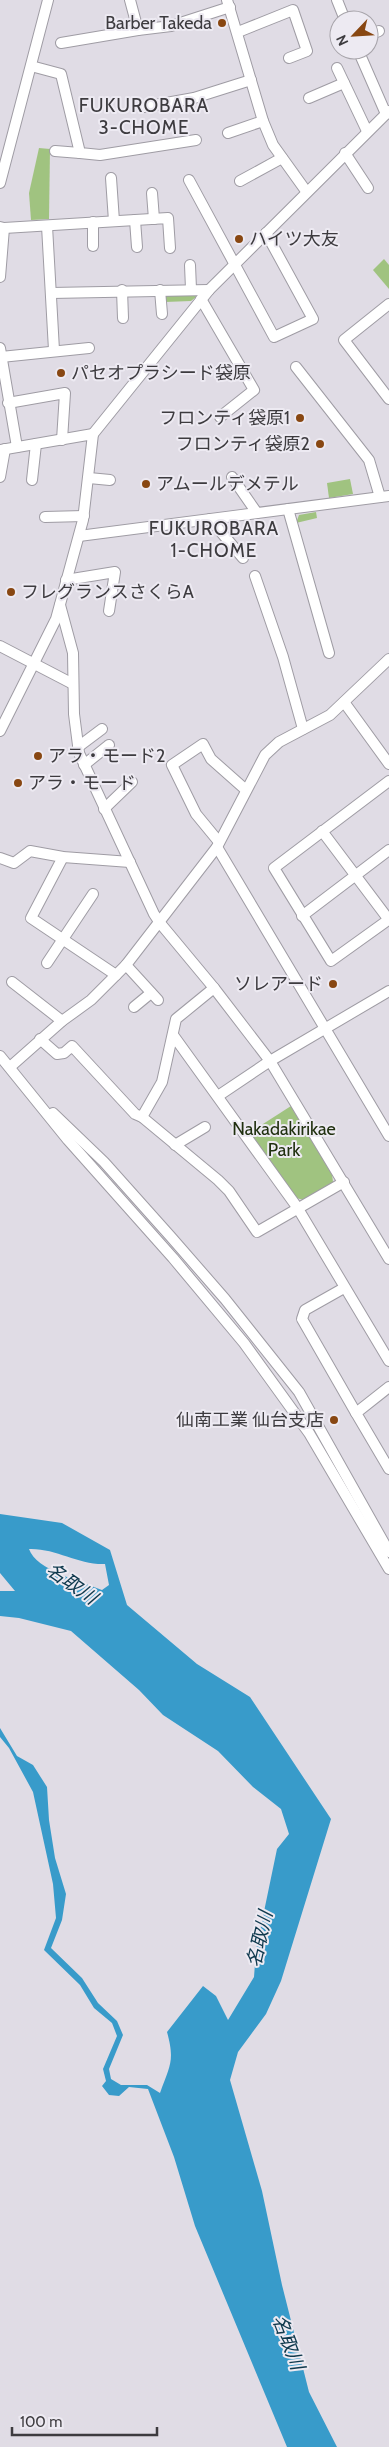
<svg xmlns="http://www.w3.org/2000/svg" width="389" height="2447" viewBox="0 0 389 2447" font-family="Cabin,'Noto Sans JP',sans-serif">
	<rect width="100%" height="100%" fill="#e0dce5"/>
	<g fill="#a0c380">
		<polygon points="39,148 50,149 49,219 31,220 29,193"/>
		<polygon points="384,259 389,265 389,289 373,270"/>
		<polygon points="194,293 196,297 191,301 165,302 164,295"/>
		<polygon points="350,479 353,494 329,498 327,483"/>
		<polygon points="316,512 317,518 296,523 299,515"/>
		<polygon points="291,1106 332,1174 333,1182 304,1200 296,1198 249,1133"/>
	</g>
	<path fill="#389bca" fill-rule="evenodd" d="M 0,1514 L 62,1523 L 110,1550 L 127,1605 L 197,1664 L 250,1697 L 331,1819 L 281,1981 L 266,2014 L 238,2052 L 230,2080 L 262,2191 L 282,2285 L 309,2392 L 337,2447 L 287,2447 L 195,2226 L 174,2157 L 148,2089 L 129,2087 L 119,2096 L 109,2095 L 102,2086 L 106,2081 L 103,2069 L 117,2036 L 112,2023 L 94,2008 L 80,1985 L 44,1950 L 56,1918 L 53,1884 L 33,1792 L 9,1748 L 0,1737 L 0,1728 L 17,1756 L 33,1765 L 47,1787 L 49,1820 L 55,1858 L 66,1894 L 62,1920 L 51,1948 L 82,1978 L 98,2003 L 117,2021 L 123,2035 L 109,2069 L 111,2079 L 121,2085 L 147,2085 L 160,2093 C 170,2065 175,2061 167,2032 L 203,1986 L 216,1996 L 228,2020 L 254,1977 L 256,1950 L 277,1849 L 289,1834 L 281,1809 L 253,1787 L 218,1751 L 163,1715 L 139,1690 L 71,1631 L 19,1618 L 0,1616 L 0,1591 L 15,1591 L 0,1573 ZM 29,1549 C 56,1548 78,1565 105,1564 L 109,1585 L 102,1590 C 82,1582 36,1570 29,1549 Z"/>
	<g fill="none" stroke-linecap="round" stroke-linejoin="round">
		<g stroke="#9f9ca4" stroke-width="12">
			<g id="minor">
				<polyline points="130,0 138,30 171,26 230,7"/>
				<polyline points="227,0 263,121 273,145 306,191"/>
				<polyline points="337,0 345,20"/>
				<polyline points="238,32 293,10 307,51 289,58"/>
				<polyline points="369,35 379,31"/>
				<polyline points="61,43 138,30"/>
				<polyline points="358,50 386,114"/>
				<polyline points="31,66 61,74 80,153 100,155 196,140"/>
				<polyline points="337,68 367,131"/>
				<polyline points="309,98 344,83"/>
				<polyline points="144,107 194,98 251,80"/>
				<polyline points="228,133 263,121"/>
				<polyline points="55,151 80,153"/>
				<polyline points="345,153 368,188"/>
				<polyline points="111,178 114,221"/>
				<polyline points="189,180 274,337 313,319 266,233"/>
				<polyline points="240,181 282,158"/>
				<polyline points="0,183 48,0"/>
				<polyline points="152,193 154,219"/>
				<polyline points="135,220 137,247"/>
				<polyline points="93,222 93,246"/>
				<polyline points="47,226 54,350"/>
				<polyline points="0,227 4,228 0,277"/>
				<polyline points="4,228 168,218 170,248"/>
				<polyline points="190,265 191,289"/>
				<polyline points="122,290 123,318"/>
				<polyline points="160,290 162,314"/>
				<polyline points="51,293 209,290"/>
				<polyline points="201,299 254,390 220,417"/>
				<polyline points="389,304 344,340 389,399"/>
				<polyline points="0,348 17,447"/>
				<polyline points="1,357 89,348"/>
				<polyline points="296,367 369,460 380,497"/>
				<polyline points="8,403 65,393 62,440"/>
				<polyline points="93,434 209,290 389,111"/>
				<polyline points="0,450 93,434 83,520 56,619 0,731"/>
				<polyline points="0,477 5,449"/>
				<polyline points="232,477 257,513"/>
				<polyline points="89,478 110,480"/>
				<polyline points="32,480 36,444"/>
				<polyline points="288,509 329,653"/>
				<polyline points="45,517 84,516"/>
				<polyline points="210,519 243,558"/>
				<polyline points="79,536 389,496"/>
				<polyline points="255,576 283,657 303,729"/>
				<polyline points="66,580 115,572 109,611"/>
				<polyline points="60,605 73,653 74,714 79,753 154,914 160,923 214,988 270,1061 389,1259"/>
				<polyline points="0,646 73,684"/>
				<polyline points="344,702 389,764"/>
				<polyline points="78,747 102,729"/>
				<polyline points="84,765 109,745"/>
				<polyline points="104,809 132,782"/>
				<polyline points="322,831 389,920"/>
				<polyline points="219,842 196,814 172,765 203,744 211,759 246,790"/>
				<polyline points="217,847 389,1136"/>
				<polyline points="63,857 31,918 116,975"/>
				<polyline points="0,858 14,863 30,851 63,857 130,862"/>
				<polyline points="302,916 389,850"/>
				<polyline points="388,920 331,961 274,868 389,781"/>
				<polyline points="47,963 93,894"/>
				<polyline points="126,965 158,1000"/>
				<polyline points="12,982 62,1021"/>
				<polyline points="134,1007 151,993"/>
				<polyline points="173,1035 297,1207 389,1361"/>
				<polyline points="40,1039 57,1054 64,1053 72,1046 135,1114 142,1117 218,1180 229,1191 257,1232 344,1182"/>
				<polyline points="0,1056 68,1140 173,1258 244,1343 309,1433 389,1569"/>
				<polyline points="10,1067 62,1021 91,1000 126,965 217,847 265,755 279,742 330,715 389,659"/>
				<polyline points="218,1096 270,1061 389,991"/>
				<polyline points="53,1113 104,1162 171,1237 225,1299 299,1392 389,1552"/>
				<polyline points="142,1117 162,1082 176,1019 214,988"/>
				<polyline points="175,1145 205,1127"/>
				<polyline points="344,1288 305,1310 302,1319 356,1413"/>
				<polyline points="389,1387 356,1413 389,1469"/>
			</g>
		</g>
		<use href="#minor" stroke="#fff" stroke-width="10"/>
	</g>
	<g fill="#884712" stroke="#edeaf2" stroke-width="2">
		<circle cx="222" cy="23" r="5"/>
		<circle cx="239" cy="239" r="5"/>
		<circle cx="61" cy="373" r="5"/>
		<circle cx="300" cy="418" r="5"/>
		<circle cx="320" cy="444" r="5"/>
		<circle cx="146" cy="484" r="5"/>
		<circle cx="11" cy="592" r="5"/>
		<circle cx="38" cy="756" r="5"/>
		<circle cx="18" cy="783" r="5"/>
		<circle cx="333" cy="984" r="5"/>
		<circle cx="334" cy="1420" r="5"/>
	</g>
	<g text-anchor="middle" stroke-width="4" stroke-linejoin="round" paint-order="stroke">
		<g font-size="18" fill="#3d3b3f" stroke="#edeaf2" text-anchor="start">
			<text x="212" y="29" text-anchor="end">Barber Takeda</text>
			<text x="249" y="245">ハイツ大友</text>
			<text x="71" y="379">パセオプラシード袋原</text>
			<text x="290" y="424" text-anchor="end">フロンティ袋原1</text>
			<text x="310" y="450" text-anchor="end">フロンティ袋原2</text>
			<text x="156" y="490">アムールデメテル</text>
			<text x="21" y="598">フレグランスさくらA</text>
			<text x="48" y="762">アラ・モード2</text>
			<text x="28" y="789">アラ・モード</text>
			<text x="323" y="990" text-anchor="end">ソレアード</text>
			<text x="324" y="1426" text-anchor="end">仙南工業 仙台支店</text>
		</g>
		<g font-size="18" fill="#20300f" stroke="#edeaf2">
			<text x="284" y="1135">Nakadakirikae<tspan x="284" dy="21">Park</tspan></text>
		</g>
		<g font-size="19" letter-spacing="1" fill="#3d3b3f" stroke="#edeaf2">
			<text x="144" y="112">FUKUROBARA<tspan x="144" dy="22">3-CHOME</tspan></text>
			<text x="214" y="535">FUKUROBARA<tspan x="214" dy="22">1-CHOME</tspan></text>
		</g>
		<g font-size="19" font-style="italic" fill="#0f394d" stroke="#edeaf2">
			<text transform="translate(72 1583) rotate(35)" y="7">名取川</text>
			<text transform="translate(259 1939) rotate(-77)" y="7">名取川</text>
			<text transform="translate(289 2342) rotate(69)" y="7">名取川</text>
		</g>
	</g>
	<g transform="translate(354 35) rotate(245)"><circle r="24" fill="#edeaf2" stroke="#a7a4aa"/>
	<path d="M0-4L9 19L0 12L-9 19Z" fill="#884712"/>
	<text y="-8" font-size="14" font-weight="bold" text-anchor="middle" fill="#3d3b3f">N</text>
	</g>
	<path d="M12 2427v8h145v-8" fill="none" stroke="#3d3b3f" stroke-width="2.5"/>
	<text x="20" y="2427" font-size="15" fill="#3d3b3f" stroke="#edeaf2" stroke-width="4" paint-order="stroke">100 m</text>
</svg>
